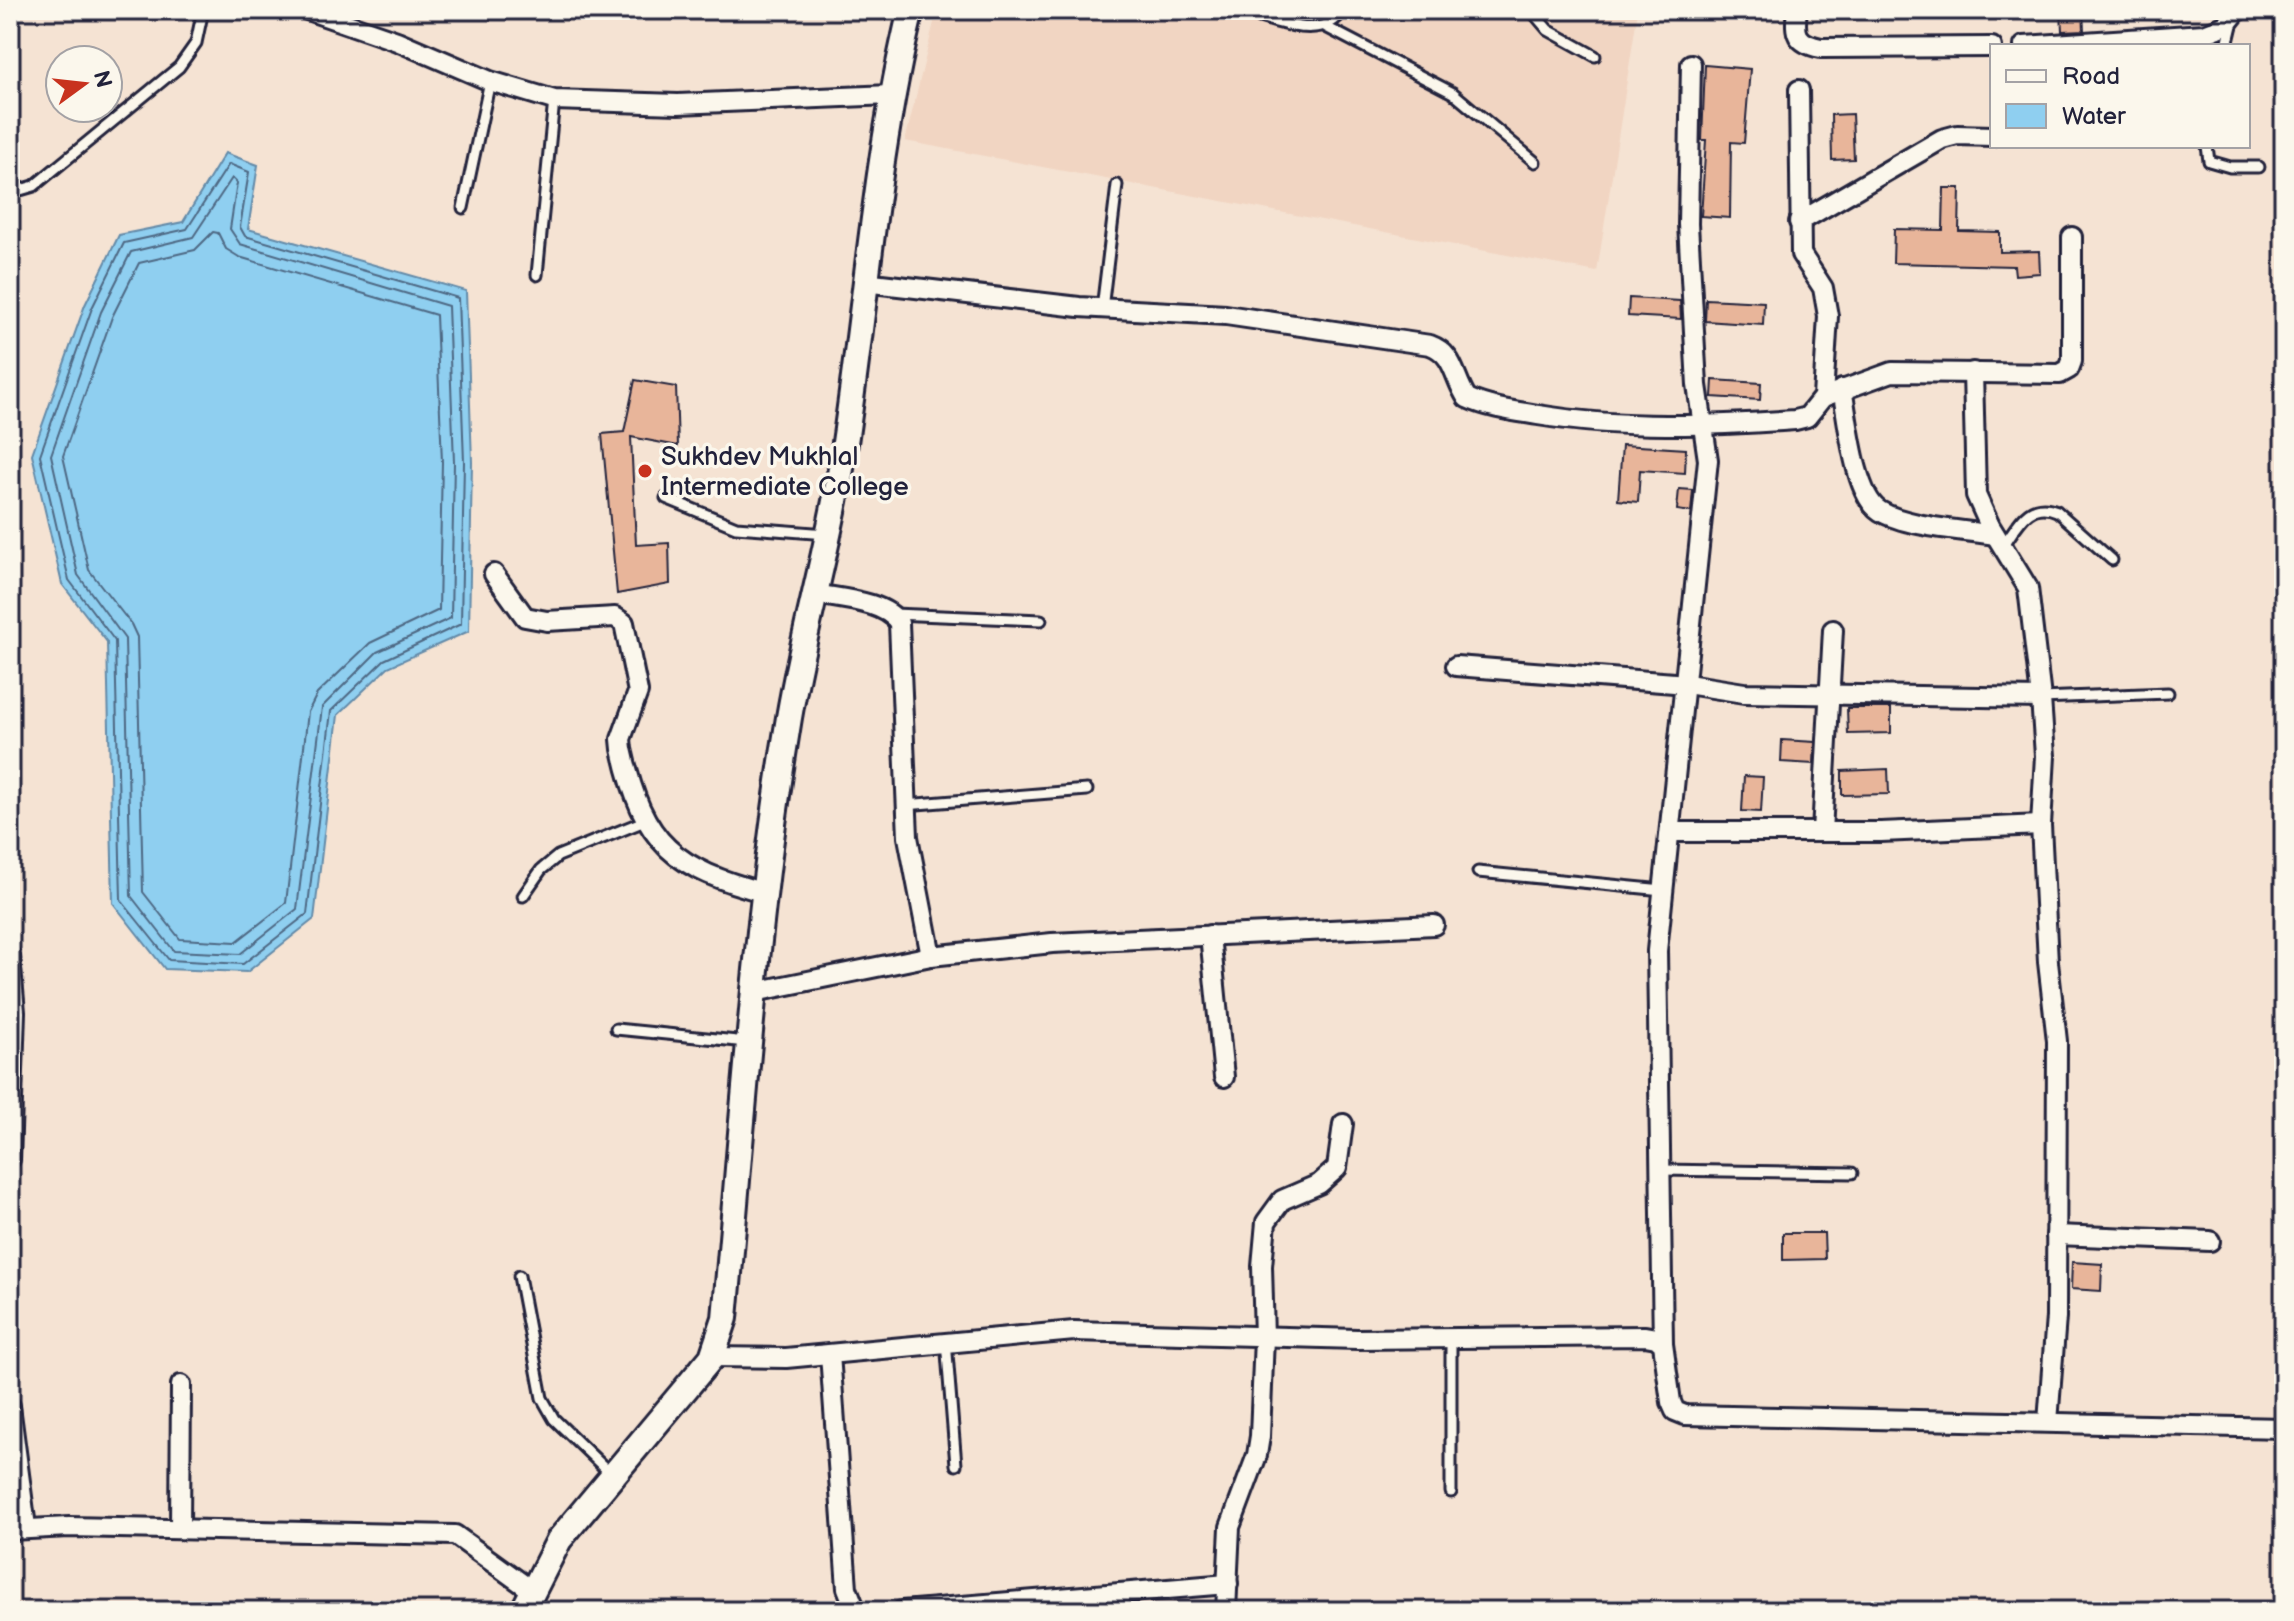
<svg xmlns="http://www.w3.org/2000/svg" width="2294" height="1621" viewBox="0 0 2294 1621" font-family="'Balsamiq Sans',sans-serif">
	<rect width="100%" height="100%" fill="#f5e3d3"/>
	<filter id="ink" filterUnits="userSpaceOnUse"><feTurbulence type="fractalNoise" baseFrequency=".0125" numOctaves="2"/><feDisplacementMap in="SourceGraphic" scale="16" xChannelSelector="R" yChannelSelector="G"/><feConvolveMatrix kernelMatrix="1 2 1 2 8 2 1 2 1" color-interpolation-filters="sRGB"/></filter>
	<g filter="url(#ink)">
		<polygon fill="#f1d5c2" points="937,10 1638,10 1597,272 905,141"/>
		<polygon fill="#8fcff0" stroke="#638aa8" stroke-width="2" points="225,153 258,165 248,229 466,291 472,462 469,631 388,667 338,715 314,919 247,972 165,969 113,903 107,642 62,584 32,454 85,305 119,235 183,222"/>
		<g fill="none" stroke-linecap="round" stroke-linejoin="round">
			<g stroke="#4e6783" stroke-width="2">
				<polygon points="229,164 249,172 240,227 245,236 458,298 464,462 461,624 384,660 331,711 307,914 243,964 169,960 121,900 115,641 69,580 40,455 92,308 124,243 187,229"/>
				<polygon points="232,178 237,183 230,229 240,244 448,306 454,462 451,618 377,652 322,707 297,909 240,954 174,951 131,896 125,639 78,575 51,455 101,312 131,252 193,237"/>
				<polygon points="213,232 218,233 226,249 239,257 436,315 442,462 439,610 370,643 317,694 308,712 286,903 236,942 180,939 143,892 137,637 131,624 89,570 63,456 112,317 139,263 195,250"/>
			</g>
		</g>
		<g fill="#e8b59a" stroke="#22223b" stroke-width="2">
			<polygon points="2061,10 2083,10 2084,30 2062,31"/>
			<polygon points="1705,65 1750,69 1744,143 1731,142 1730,218 1701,216 1706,140 1702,140"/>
			<polygon points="1852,114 1854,159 1832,160 1831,115"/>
			<polygon points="1944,188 1960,188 1959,231 2000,232 2000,252 2039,251 2040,273 2015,275 2014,266 1893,263 1894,229 1943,230"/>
			<polygon points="1629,298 1680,301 1681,319 1628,316"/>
			<polygon points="1706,299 1764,302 1763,325 1705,321"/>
			<polygon points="635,380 676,387 678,446 631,437 636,545 669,543 670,584 617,594 602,434 624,432"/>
			<polygon points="1713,380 1761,383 1760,400 1712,397"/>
			<polygon points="1622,445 1686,449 1685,473 1640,470 1638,502 1618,500"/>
			<polygon points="1679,489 1693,490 1691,512 1677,510"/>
			<polygon points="1847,708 1891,708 1891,733 1848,734"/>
			<polygon points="1782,740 1815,742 1814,764 1781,762"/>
			<polygon points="1888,769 1889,794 1842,795 1842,771"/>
			<polygon points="1744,776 1763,777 1761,812 1742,811"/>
			<polygon points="1783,1233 1824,1233 1825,1259 1783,1260"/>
			<polygon points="2072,1262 2102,1264 2101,1291 2071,1289"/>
		</g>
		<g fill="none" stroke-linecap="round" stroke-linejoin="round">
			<g stroke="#22223b" stroke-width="15">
				<g id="lane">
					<path d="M 1237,10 C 1268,18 1322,45 1343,10"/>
					<polyline points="1531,10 1548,30 1595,56"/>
					<polyline points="1326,27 1453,93 1535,162"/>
					<polyline points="2227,46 2233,21"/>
					<polyline points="2207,146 2209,161 2230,167 2259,167"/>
					<polyline points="10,193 34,186 179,67 196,43 203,10"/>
					<polyline points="463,208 490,81"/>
					<polyline points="537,275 554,100"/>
					<polyline points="1102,309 1117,185"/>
					<polyline points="666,498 736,527 827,534"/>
					<path d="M 2003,546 C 2018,525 2028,499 2057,511 L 2112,560"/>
					<polyline points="893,614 1041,620"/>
					<polyline points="2041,698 2168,693"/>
					<polyline points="905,805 1087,790"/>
					<polyline points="1478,872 1663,890"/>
					<polyline points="523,896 541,870 558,856 647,820"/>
					<polyline points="616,1029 747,1042"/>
					<polyline points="1661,1170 1852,1173"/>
					<polyline points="519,1276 542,1398 554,1419 612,1475"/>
					<polyline points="946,1341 956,1465"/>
					<polyline points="1451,1492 1451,1339"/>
				</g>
			</g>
			<g stroke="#22223b" stroke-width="24">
				<g id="street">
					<polyline points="307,10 397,41 490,81 554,100 678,104 891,95"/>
					<path d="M 1797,10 C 1794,34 1796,43 1821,48 L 1992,47"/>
					<polyline points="2024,46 2204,34 2226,25 2238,10"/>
					<polyline points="1799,222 1942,139 1957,135 1992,136"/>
					<path d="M 864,282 L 1079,307 L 1226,315 L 1430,345 C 1455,354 1453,377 1467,398 C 1489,408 1514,411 1538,415 C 1623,429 1709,426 1795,420 L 1807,417 L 1823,397 L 1828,316 L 1823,288 L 1801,254 L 1799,90"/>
					<polyline points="1973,372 1976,495 1990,526 2028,588 2041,698 2045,756 2041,825 2048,962 2057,1041 2056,1317 2048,1422"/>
					<path d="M 1842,389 C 1848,419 1854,495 1880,511 C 1906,527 1964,530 1995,535"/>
					<polyline points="1823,397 1892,372 2060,374 2069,369 2072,361 2072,237"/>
					<path d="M 494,574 L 525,617 L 547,621 L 615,617 L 624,623 L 638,692 L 621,739 L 622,749 C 643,845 675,869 766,893"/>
					<path d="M 816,594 C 840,599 885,601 899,623 L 908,837 L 931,956"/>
					<polyline points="1456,666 1687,684 1744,693 2041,698"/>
					<polyline points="1672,832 1881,832 2041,825"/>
					<polyline points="1822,832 1833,630"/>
					<polyline points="1210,935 1224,1077"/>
					<polyline points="10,956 15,1012 10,1159"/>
					<polyline points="754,992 931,956 1052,943 1434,925"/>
					<polyline points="2056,1235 2210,1241"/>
					<polyline points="1663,1344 1657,951 1708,460 1697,385 1688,224 1691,64"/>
					<polyline points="830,1354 847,1588 856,1611"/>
					<polyline points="712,1357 786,1358 1074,1331 1357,1339 1645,1336 1656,1338 1663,1344 1671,1402 1675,1411 1685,1415 2284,1428"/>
					<polyline points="10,1406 26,1527"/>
					<polyline points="180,1529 181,1385"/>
					<polyline points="10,1530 69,1527 455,1535 531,1590"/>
					<polyline points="902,1611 1228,1584"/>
					<polyline points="1226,1611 1230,1527 1257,1455 1260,1436 1264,1337 1262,1266 1266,1222 1282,1200 1319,1184 1337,1168 1343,1124"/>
				</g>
			</g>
			<g stroke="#22223b" stroke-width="30">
				<path id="secondary" d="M 523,1611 L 559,1540 L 712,1357 L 725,1318 C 743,1122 755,924 787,730 C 801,638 829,549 843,456 C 866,307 875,157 911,10"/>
			</g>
			<use href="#lane" stroke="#fbf7ec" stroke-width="9"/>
			<use href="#street" stroke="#fbf7ec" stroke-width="18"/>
			<use href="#secondary" stroke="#fbf7ec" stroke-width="24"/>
		</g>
	</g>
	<circle fill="#c8321e" stroke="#fbf7ec" stroke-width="3" cx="645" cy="471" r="8"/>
	<g text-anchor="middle" stroke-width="7" stroke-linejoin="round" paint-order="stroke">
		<g font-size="26" fill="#22223b" stroke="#fbf7ec" text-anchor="start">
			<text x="661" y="465">Sukhdev Mukhlal<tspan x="661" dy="30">Intermediate College</tspan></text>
		</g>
	</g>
	<rect width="2294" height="1621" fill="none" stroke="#fbf7ec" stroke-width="40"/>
	<rect x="20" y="20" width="2254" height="1581" fill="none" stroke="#22223b" stroke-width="3" filter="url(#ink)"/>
	<rect x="1990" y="44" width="260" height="104" fill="#fbf7ec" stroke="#a4a2a5" stroke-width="2"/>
	<rect x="2006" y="70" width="40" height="12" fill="#fbf7ec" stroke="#a4a2a5" stroke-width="2"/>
	<text x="2062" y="84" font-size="24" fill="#22223b">Road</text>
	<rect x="2006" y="104" width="40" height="24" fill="#8fcff0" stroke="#a4a2a5" stroke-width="2"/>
	<text x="2062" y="124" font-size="24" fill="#22223b">Water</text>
	<g transform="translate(84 84) rotate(75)"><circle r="38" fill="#fbf7ec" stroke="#a4a2a5" stroke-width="2"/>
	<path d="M0-6L14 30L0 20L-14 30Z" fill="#c8321e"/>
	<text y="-12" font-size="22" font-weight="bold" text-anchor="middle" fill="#22223b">N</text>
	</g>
</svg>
